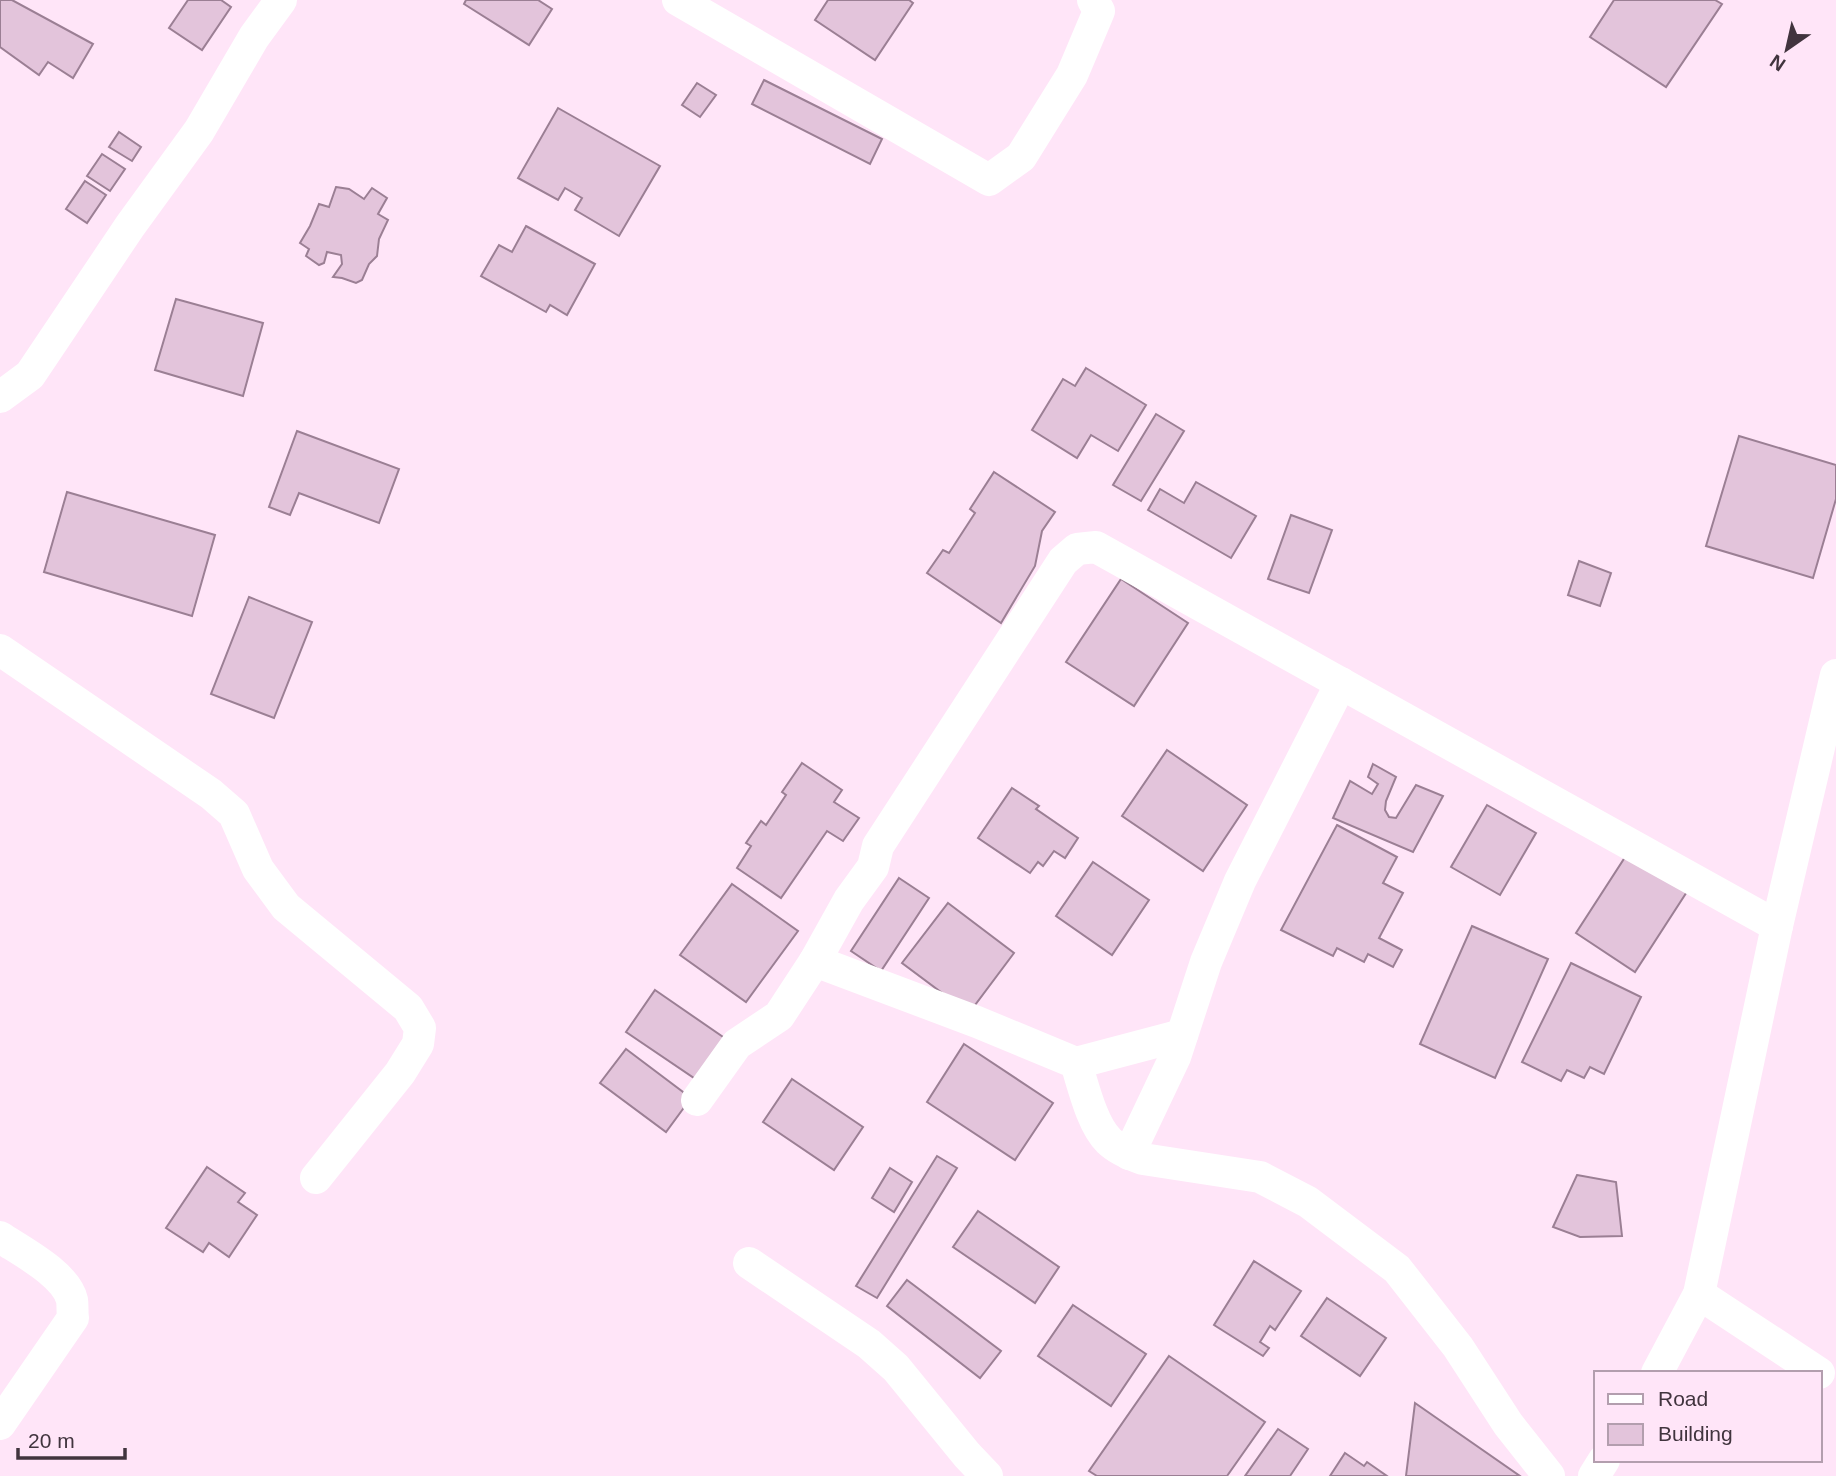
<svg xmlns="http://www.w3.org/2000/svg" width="1836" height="1476" viewBox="0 0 1836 1476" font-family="Arial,sans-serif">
	<rect width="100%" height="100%" fill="#ffe5f8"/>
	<g fill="#e3c4db" stroke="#9b7f94" stroke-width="2">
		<polygon points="0,0 12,0 93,44 73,78 48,62 39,75 0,47"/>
		<polygon points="188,0 221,0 231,7 202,50 169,28"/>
		<polygon points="466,0 538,0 552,9 529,45 464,4"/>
		<polygon points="828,0 909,0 913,3 875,60 815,20"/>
		<polygon points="1614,0 1715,0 1722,4 1666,87 1590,37"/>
		<polygon points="764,80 882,139 870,164 752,104"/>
		<polygon points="697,83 716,95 700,117 682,105"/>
		<polygon points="558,108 660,166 619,236 575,210 582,198 565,188 558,200 518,178"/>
		<polygon points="119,132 141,147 132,161 109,147"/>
		<polygon points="102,154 125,169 110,191 87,176"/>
		<polygon points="85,181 106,195 87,223 66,209"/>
		<polygon points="336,187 349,189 364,199 372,188 387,198 378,214 388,220 379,239 377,256 369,264 362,280 356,283 342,278 333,277 342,264 341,255 327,252 324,263 319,265 306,256 309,249 300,243 310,226 319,204 329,207"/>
		<polygon points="526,226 595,264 567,315 550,305 546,312 481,276 499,245 512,252"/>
		<polygon points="176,299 263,323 243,396 155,370"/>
		<polygon points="1086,368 1146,405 1118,451 1091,435 1077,458 1032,430 1063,379 1075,386"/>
		<polygon points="1156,414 1184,431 1141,501 1113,485"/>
		<polygon points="297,431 399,469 379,523 299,493 290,515 269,507"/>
		<polygon points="1739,436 1836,465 1836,499 1813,578 1706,546"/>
		<polygon points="994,472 1055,512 1042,531 1035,566 1001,623 927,573 943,550 949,553 975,513 970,509"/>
		<polygon points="1196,482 1256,516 1231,558 1148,510 1160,489 1184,503"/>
		<polygon points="67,492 215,535 192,616 44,572"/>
		<polygon points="1291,515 1332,530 1309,593 1268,579"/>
		<polygon points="1579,561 1611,573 1600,606 1568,595"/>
		<polygon points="1121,579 1188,623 1134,706 1066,662"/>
		<polygon points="249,597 312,622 274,718 211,694"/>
		<polygon points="1167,750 1247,805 1203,871 1122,816"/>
		<polygon points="802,763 842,790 834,802 859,818 843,841 827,831 781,898 737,868 751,846 746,843 761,821 766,825 786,795 782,792"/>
		<polygon points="1373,764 1396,777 1386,801 1385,810 1389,817 1396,818 1416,785 1443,796 1413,852 1333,818 1350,781 1372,794 1378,784 1368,777"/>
		<polygon points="1012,788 1039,806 1036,809 1078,838 1065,858 1054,851 1043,866 1038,862 1030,873 978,838"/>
		<polygon points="1487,805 1536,833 1500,895 1451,867"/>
		<polygon points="1337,825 1397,857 1383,883 1403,893 1379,938 1402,950 1393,967 1368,954 1364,962 1337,948 1333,956 1281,930"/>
		<polygon points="1631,848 1690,887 1635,972 1576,933"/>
		<polygon points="1093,862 1149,900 1112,955 1056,916"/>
		<polygon points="899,878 929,898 881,971 851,951"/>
		<polygon points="732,884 798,931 746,1002 680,955"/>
		<polygon points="948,903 1014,953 969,1013 902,963"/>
		<polygon points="1472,926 1548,959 1495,1078 1420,1044"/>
		<polygon points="1571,963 1641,997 1604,1074 1590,1067 1584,1078 1567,1070 1561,1081 1522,1062"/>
		<polygon points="655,990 726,1039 697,1080 626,1032"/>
		<polygon points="964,1044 1053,1103 1015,1160 927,1102"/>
		<polygon points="626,1049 691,1098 666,1132 600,1083"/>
		<polygon points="792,1079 863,1127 834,1170 763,1122"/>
		<polygon points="937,1156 957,1168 877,1298 856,1286"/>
		<polygon points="207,1167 245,1193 238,1202 257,1215 229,1257 209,1243 203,1252 166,1228"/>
		<polygon points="890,1168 912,1182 894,1212 872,1198"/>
		<polygon points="1577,1175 1616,1182 1622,1236 1580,1237 1553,1227"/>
		<polygon points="978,1211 1059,1267 1035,1303 953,1247"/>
		<polygon points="1254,1261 1301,1291 1275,1330 1270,1326 1260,1342 1269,1348 1263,1356 1214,1325"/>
		<polygon points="907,1280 1001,1351 980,1378 887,1306"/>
		<polygon points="1327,1298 1386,1338 1360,1376 1301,1336"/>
		<polygon points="1073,1305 1146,1354 1111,1406 1038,1356"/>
		<polygon points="1169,1356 1265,1422 1227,1476 1097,1476 1089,1471"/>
		<polygon points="1415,1403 1520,1476 1406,1476"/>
		<polygon points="1278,1429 1308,1449 1290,1476 1245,1476"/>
		<polygon points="1345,1453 1364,1466 1367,1462 1387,1476 1330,1476"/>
	</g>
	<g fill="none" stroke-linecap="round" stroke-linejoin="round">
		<g stroke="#fff" stroke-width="32">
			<polyline points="678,0 989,180 1021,157 1072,75 1099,11 1093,0"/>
			<polyline points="0,397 30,375 130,226 199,131 254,37 281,0"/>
			<polyline points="0,650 211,794 234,814 258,869 286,907 408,1008 420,1028 418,1044 400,1073 316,1178"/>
			<path d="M 815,961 L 977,1022 L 1076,1063 C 1083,1085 1092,1125 1109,1141 C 1118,1150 1131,1155 1143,1159 L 1260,1177 L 1308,1202 L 1397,1269 L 1458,1347 L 1508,1424 L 1549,1476"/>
			<polyline points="1076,1063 1182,1035"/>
			<polyline points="697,1100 737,1044 779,1016 815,961 849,900 873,867 878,846 1063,561 1077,549 1096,547 1777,926"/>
			<polyline points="1129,1154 1175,1057 1206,962 1240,881 1341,683"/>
			<path d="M 0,1237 C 21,1251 66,1274 72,1300 C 73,1306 72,1312 73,1318 L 0,1424"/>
			<polyline points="749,1263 869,1344 896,1368 967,1455 987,1476"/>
			<polyline points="1699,1294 1819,1373"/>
			<polyline points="1657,1373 1699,1294 1777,926 1836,675"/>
			<polyline points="1594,1476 1604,1460"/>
		</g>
	</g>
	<rect x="1594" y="1371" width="228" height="91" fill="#ffe5f8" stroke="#b39eae" stroke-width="2"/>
	<rect x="1608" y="1394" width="35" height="10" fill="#ffffff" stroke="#b39eae" stroke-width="2"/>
	<text x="1658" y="1406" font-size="21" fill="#41343e">Road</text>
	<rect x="1608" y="1424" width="35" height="21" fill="#e3c4db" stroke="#b39eae" stroke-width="2"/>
	<text x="1658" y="1441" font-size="21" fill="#41343e">Building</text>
	<g transform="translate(1787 49) rotate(214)" stroke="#ffe5f8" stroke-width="5" paint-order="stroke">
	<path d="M0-5L12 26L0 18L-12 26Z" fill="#41343e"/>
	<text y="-10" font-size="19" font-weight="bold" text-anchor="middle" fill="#41343e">N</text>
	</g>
	<path d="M18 1448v10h107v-10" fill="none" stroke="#41343e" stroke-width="3.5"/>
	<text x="28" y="1448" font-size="21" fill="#41343e" stroke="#ffe5f8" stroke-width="5" paint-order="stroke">20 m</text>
</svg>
